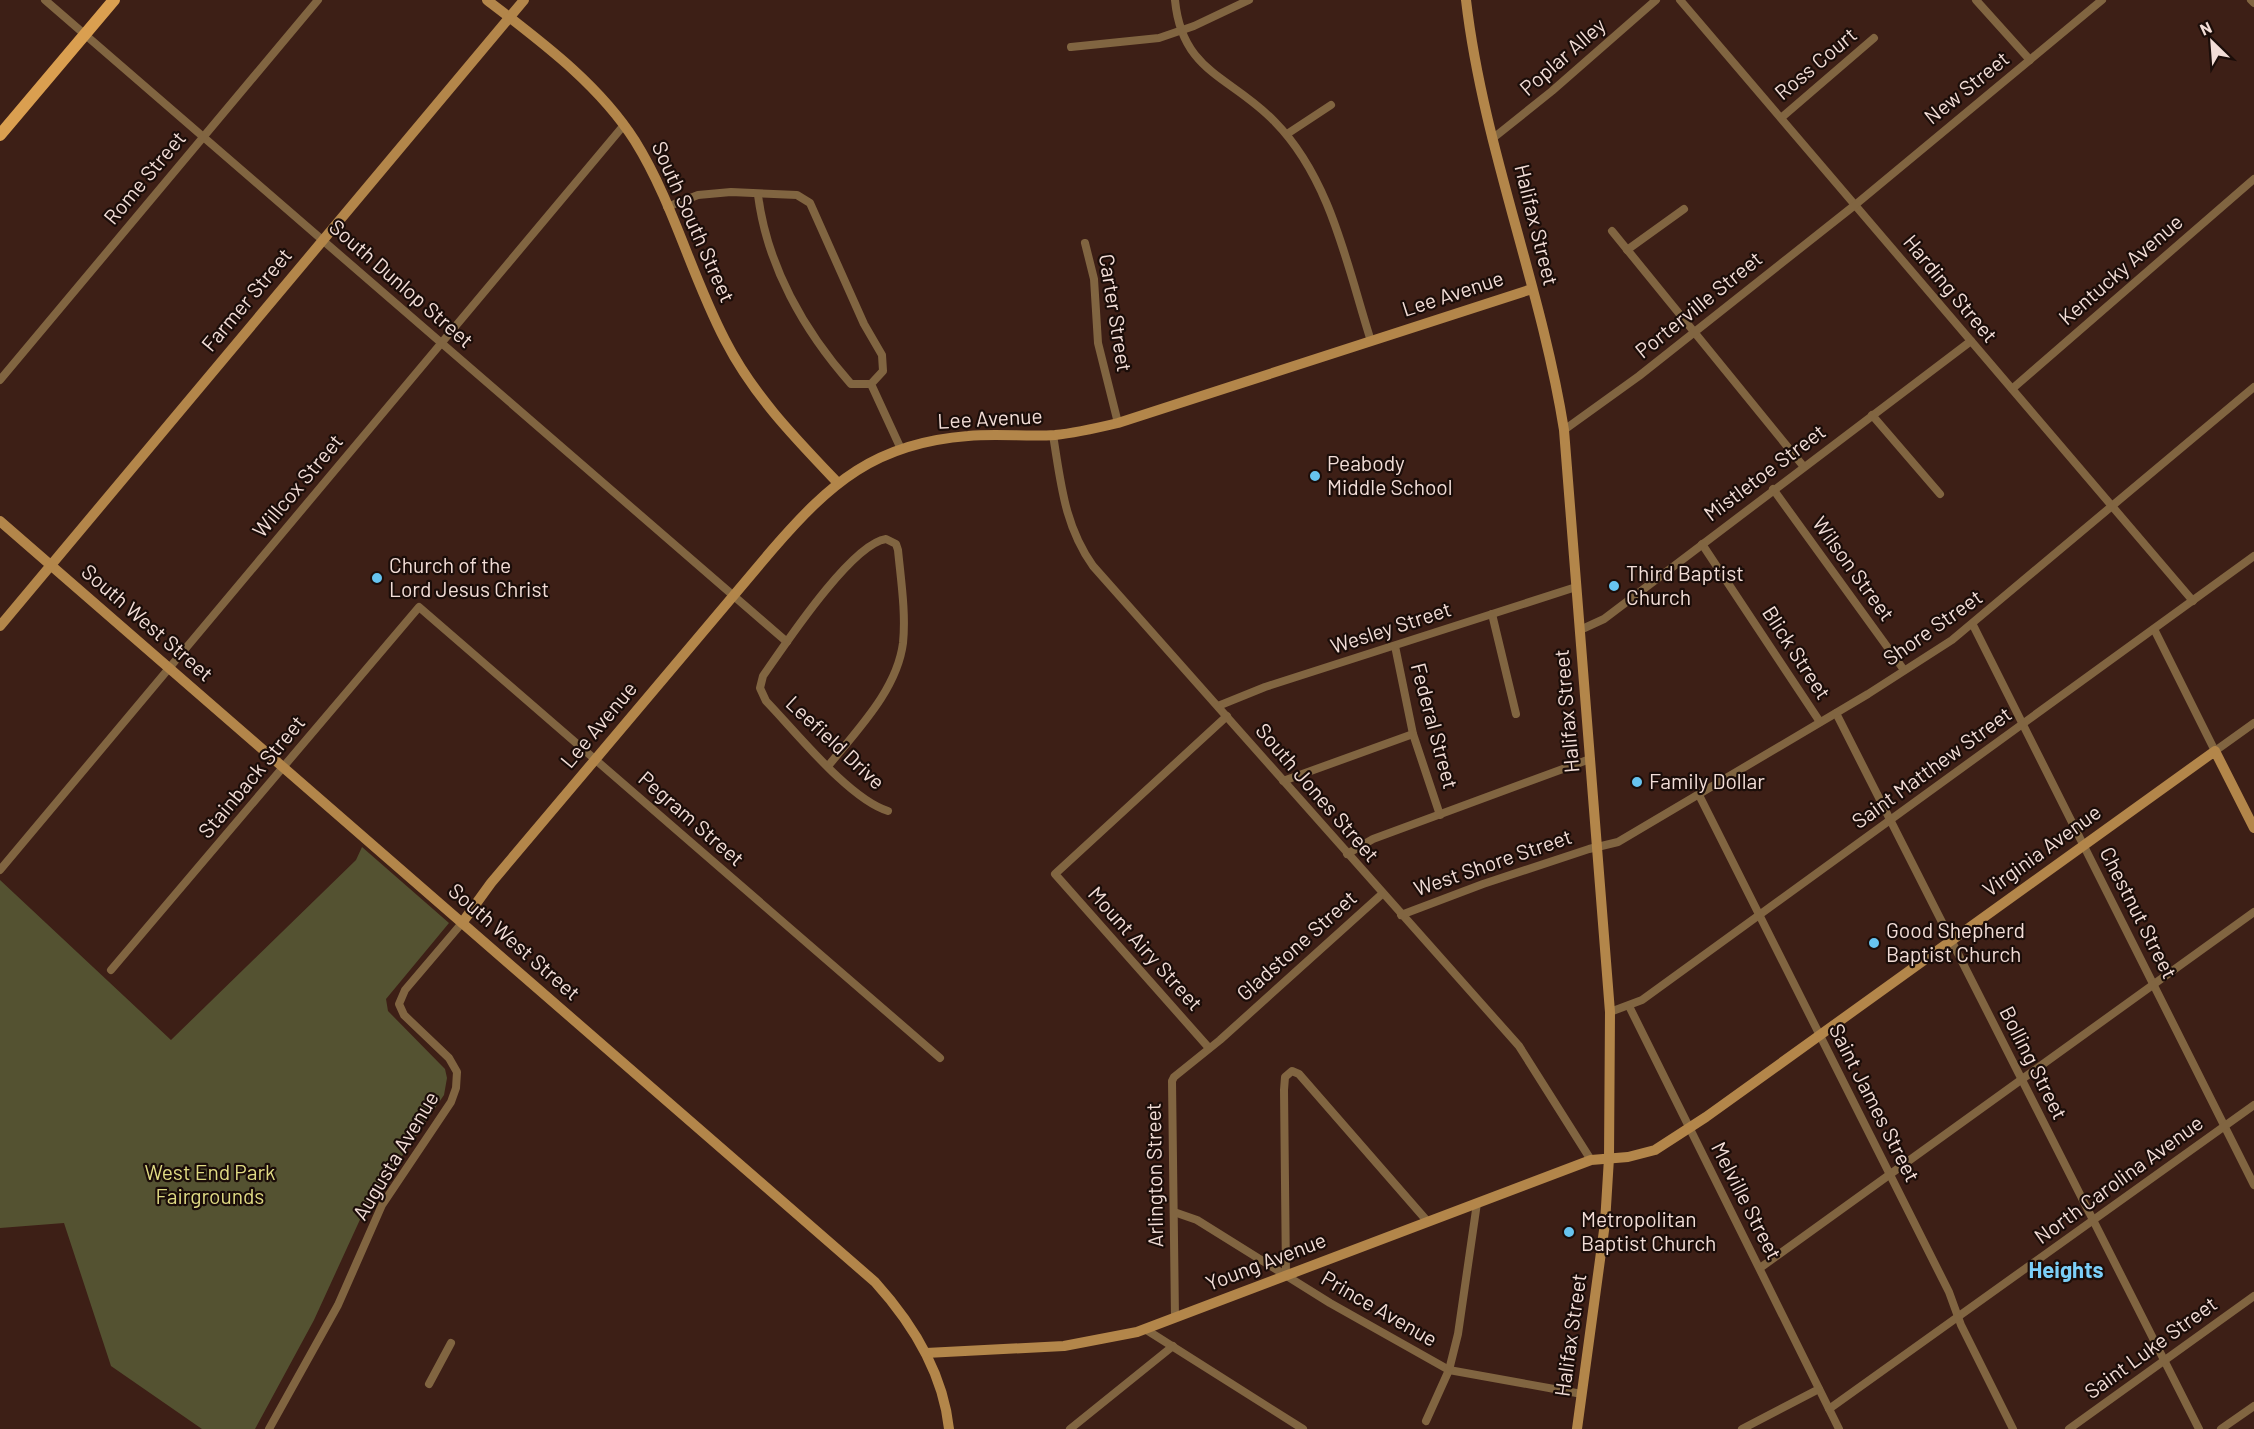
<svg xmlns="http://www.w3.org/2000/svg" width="2254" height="1429" viewBox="0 0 2254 1429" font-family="Barlow,sans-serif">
	<rect width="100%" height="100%" fill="#3d1f16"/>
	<polygon fill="#545231" points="362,847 449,923 386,999 388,1011 445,1069 447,1078 444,1095 363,1213 314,1320 255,1429 202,1429 111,1366 64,1223 0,1228 0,880 171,1040 356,860"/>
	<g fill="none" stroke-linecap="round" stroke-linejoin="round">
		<g stroke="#816541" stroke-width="8">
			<polyline points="45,0 787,642"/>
			<path d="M 1175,0 C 1182,73 1231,76 1275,122 C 1331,179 1347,266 1371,341"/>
			<polyline points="1680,0 2193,601"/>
			<polyline points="1976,0 2030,60"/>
			<polyline points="2251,0 2254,3"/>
			<polyline points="1071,47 1159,38 1194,26 1249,0"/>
			<polyline points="1781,118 1874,38"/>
			<polyline points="1287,134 1331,105"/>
			<polyline points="1492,139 1552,91 1656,0"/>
			<path d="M 758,195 C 767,266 804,331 851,384 L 871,384"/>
			<polyline points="667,207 698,195 731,192 797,195 810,203 864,324 882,355 883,371 871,384 901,449"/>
			<polyline points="1612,231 1804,467"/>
			<polyline points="1085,243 1094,279 1098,343 1118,423"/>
			<polyline points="1627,250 1684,209"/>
			<polyline points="0,380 318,0"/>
			<polyline points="2012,389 2254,179"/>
			<polyline points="1872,415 1940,494"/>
			<polyline points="1564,430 1639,376 1855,205 2102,0"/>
			<path d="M 1053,435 C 1061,483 1064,525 1093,566 L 1519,1046 L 1591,1160"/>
			<polyline points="1773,489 1904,670"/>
			<polyline points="1702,544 1820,722"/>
			<polyline points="1492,614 1516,714"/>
			<polyline points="1973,625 2254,1185"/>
			<polyline points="2154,629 2215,751 2254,723"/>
			<polyline points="1580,630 1604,619 1971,341"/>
			<polyline points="1395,646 1413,734 1440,815"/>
			<polyline points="1218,706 1265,687 1576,587"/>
			<polyline points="1836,713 2199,1429"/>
			<path d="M 829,765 C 857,730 897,690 903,643 C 906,613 901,581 898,550 L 896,544 L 886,539 C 851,544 784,646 763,676 L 760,688 L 766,701 C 796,732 849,799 888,811"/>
			<polyline points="1283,781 1413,734"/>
			<polyline points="1699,795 1949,1292 1961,1325 2013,1429"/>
			<polyline points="1347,854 1373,839 1590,759"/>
			<polyline points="0,870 624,125"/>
			<polyline points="1401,915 1483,884 1589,849 1618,842 1868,694 1952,640 2254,387"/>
			<polyline points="111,970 419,607 940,1058"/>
			<polyline points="1629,1006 1839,1429"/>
			<polyline points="1610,1012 1642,1000 2254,556"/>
			<polyline points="1209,1048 1055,874 1227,716"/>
			<polyline points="1174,1212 1197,1220 1330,1303 1449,1370 1582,1394"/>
			<polyline points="1760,1268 2254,912"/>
			<polyline points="1286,1275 1284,1090 1285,1077 1292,1071 1299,1074 1428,1222"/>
			<polyline points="1175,1318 1172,1081 1174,1077 1220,1040 1382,894"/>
			<polyline points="1145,1329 1303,1429"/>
			<polyline points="429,1384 451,1343"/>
			<polyline points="1829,1409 2254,1105"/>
			<polyline points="1426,1421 1449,1370 1458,1334 1477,1203"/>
			<polyline points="269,1429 338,1305 382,1205 451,1102 456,1088 457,1072 449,1058 404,1015 399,1004 405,990 462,923"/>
			<polyline points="1070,1429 1173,1346"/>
			<polyline points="1742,1429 1819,1389"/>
			<polyline points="2069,1429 2254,1296"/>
			<polyline points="2221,1429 2254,1406"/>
		</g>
		<g stroke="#b3864a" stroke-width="10">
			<path d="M 487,0 C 540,41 598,83 635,141 C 673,202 691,275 725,340 C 753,395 795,438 837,482"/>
			<path d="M 1466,0 C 1483,146 1541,285 1564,430 L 1610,1012 L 1609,1158 L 1605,1223 L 1577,1429"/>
			<path d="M 0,521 L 875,1282 C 913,1324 943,1372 949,1429"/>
			<polyline points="0,626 524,0"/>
			<path d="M 462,923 L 491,883 L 772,550 C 830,483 875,443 968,436 C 997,433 1026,437 1055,435 C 1076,433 1097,428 1118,423 L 1532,289"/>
			<polyline points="926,1353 1064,1346 1137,1332 1591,1160 1628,1157 1655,1150 1706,1117 2215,751 2254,828"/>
		</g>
		<polyline stroke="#da9f50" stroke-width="12" points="0,135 114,0"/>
	</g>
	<g fill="#67c4f0" stroke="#1b0d09" stroke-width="2">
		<circle cx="1315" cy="476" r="6"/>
		<circle cx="377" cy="578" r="6"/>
		<circle cx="1614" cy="586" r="6"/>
		<circle cx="1637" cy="782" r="6"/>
		<circle cx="1874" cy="943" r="6"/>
		<circle cx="1569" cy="1232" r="6"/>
	</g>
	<g text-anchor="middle" stroke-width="4.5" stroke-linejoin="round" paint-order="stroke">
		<g font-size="21" fill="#f2ddd7" stroke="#1b0d09">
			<text transform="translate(1563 57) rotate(-41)" y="7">Poplar Alley</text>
			<text transform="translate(1816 64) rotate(-40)" y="7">Ross Court</text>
			<text transform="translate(1967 88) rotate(-39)" y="7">New Street</text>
			<text transform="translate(145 178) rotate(-50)" y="7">Rome Street</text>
			<text transform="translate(693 222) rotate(66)" y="7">South South Street</text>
			<text transform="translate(1536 225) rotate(76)" y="7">Halifax Street</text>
			<text transform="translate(2121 270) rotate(-41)" y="7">Kentucky Avenue</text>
			<text transform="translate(401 284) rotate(41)" y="7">South Dunlop Street</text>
			<text transform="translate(1950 289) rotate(50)" y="7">Harding Street</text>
			<text transform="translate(1453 294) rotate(-18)" y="7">Lee Avenue</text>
			<text transform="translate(247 300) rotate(-50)" y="7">Farmer Street</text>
			<text transform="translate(1699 305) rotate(-39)" y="7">Porterville Street</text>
			<text transform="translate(1115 313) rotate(81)" y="7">Carter Street</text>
			<text transform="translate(990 419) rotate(-3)" y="7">Lee Avenue</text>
			<text transform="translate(1765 473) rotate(-37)" y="7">Mistletoe Street</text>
			<text transform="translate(298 486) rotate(-50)" y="7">Willcox Street</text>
			<text transform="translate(1853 569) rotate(54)" y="7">Wilson Street</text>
			<text transform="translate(147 623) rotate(41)" y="7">South West Street</text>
			<text transform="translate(1391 628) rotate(-18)" y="7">Wesley Street</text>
			<text transform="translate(1933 628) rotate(-35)" y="7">Shore Street</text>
			<text transform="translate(1796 653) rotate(57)" y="7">Blick Street</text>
			<text transform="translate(1567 711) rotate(-95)" y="7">Halifax Street</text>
			<text transform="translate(599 725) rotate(-50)" y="7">Lee Avenue</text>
			<text transform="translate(1434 726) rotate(75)" y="7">Federal Street</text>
			<text transform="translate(835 743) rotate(43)" y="7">Leefield Drive</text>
			<text transform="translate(1932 768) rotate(-36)" y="7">Saint Matthew Street</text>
			<text transform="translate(252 777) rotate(-50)" y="7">Stainback Street</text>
			<text transform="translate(1317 793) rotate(49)" y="7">South Jones Street</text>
			<text transform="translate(691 819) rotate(41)" y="7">Pegram Street</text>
			<text transform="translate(2042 851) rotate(-36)" y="7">Virginia Avenue</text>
			<text transform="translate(1493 863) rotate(-19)" y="7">West Shore Street</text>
			<text transform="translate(2138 913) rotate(63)" y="7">Chestnut Street</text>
			<text transform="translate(514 942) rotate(41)" y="7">South West Street</text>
			<text transform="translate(1297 946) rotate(-42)" y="7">Gladstone Street</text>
			<text transform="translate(1145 949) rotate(48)" y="7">Mount Airy Street</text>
			<text transform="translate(2033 1063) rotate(63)" y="7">Bolling Street</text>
			<text transform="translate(1874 1103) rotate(63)" y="7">Saint James Street</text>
			<text transform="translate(396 1156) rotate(-59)" y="7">Augusta Avenue</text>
			<text transform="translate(1155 1175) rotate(-91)" y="7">Arlington Street</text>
			<text transform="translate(2119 1180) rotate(-36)" y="7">North Carolina Avenue</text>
			<text transform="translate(1746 1201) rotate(63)" y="7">Melville Street</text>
			<text transform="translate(1266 1262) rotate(-21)" y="7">Young Avenue</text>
			<text transform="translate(1379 1309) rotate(30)" y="7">Prince Avenue</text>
			<text transform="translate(1571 1335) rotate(-82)" y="7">Halifax Street</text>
			<text transform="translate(2151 1348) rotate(-36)" y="7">Saint Luke Street</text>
		</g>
		<g font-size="21" fill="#f2ddd7" stroke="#1b0d09" text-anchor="start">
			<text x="1327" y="471">Peabody<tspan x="1327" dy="24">Middle School</tspan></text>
			<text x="389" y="573">Church of the<tspan x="389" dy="24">Lord Jesus Christ</tspan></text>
			<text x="1626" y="581">Third Baptist<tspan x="1626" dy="24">Church</tspan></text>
			<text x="1649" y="789">Family Dollar</text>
			<text x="1886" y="938">Good Shepherd<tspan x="1886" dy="24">Baptist Church</tspan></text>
			<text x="1581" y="1227">Metropolitan<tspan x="1581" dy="24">Baptist Church</tspan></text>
		</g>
		<g font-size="21" fill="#e0db84" stroke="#1b0d09">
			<text x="210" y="1180">West End Park<tspan x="210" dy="24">Fairgrounds</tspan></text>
		</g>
		<g font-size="22" font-weight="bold" fill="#7bcff8" stroke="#1b0d09">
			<text x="2066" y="1278">Heights</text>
		</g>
	</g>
	<g transform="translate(2212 42) rotate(335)" stroke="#1b0d09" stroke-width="4.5" paint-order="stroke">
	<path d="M0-4.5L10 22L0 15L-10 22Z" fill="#f2ddd7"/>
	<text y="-9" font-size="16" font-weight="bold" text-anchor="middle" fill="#f2ddd7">N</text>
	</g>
</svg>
